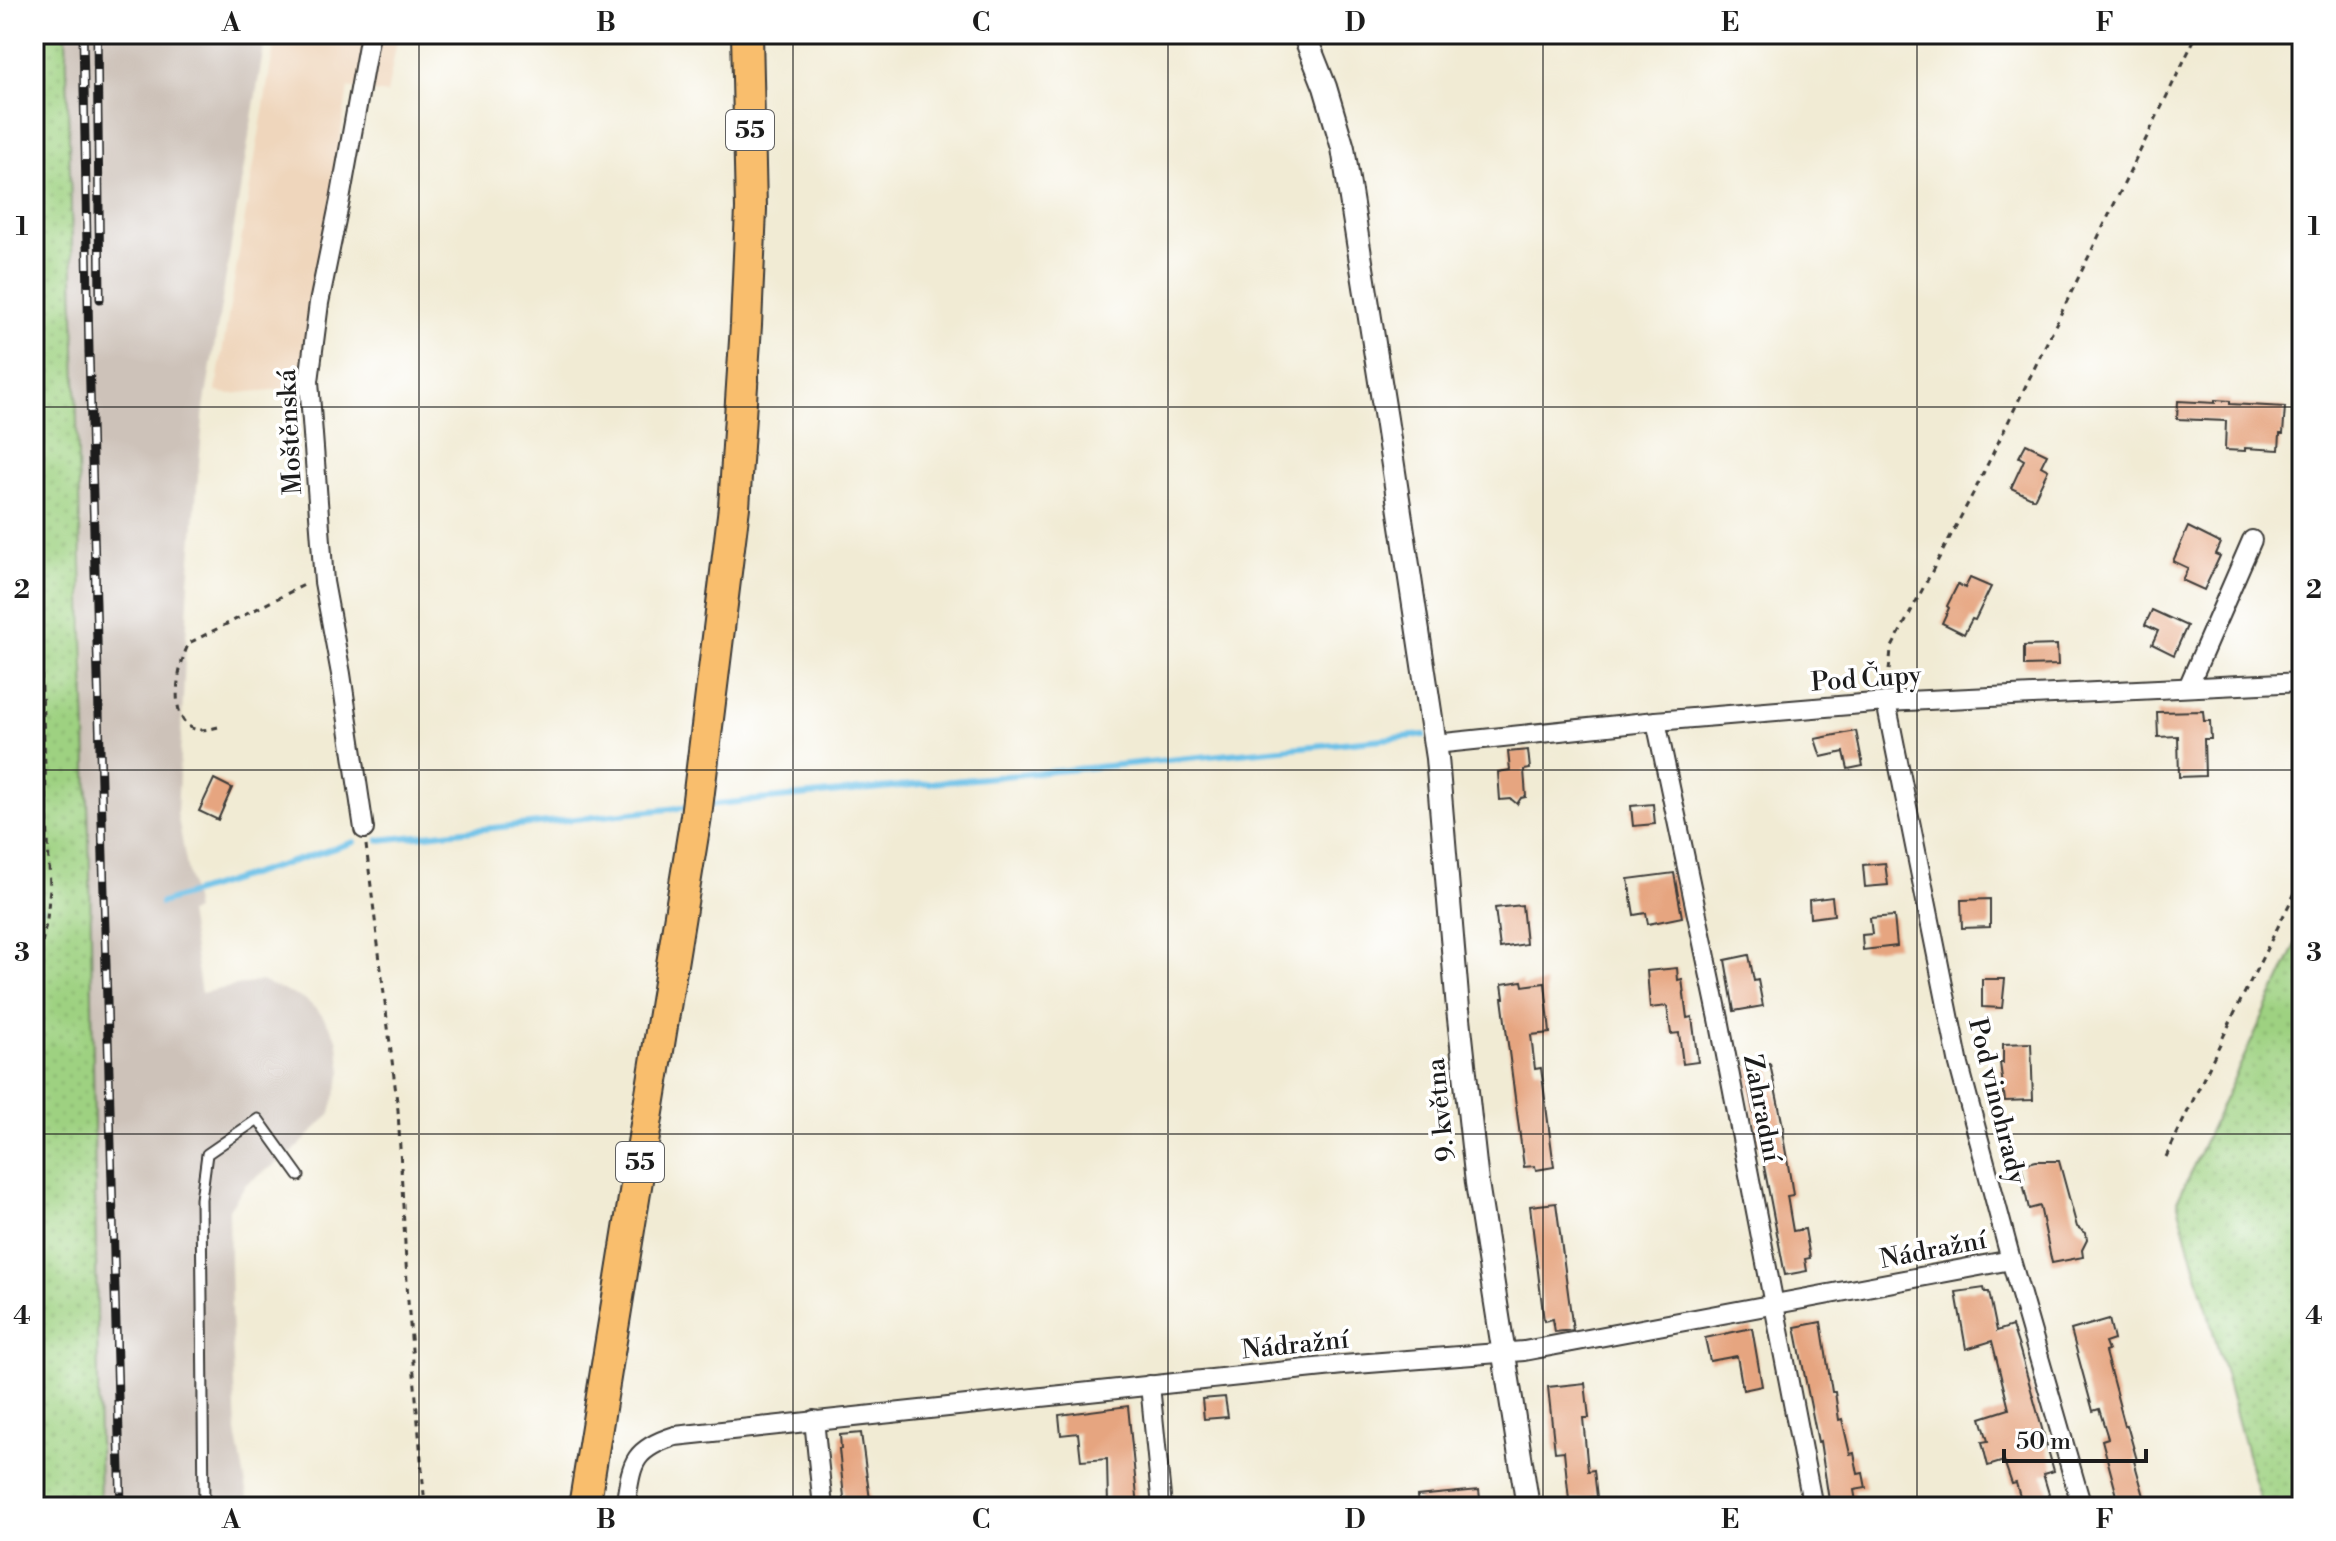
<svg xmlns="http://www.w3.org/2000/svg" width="2336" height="1541" viewBox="0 0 2336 1541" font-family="'Libre Bodoni',serif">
	<defs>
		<pattern id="grass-dots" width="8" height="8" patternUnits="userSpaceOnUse" patternTransform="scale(2)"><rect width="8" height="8" fill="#9ed181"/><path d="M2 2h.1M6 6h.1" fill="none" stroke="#88b36f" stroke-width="1.8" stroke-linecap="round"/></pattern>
	</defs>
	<rect width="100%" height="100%" fill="#fff"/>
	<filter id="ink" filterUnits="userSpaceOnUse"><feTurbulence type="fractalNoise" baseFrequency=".0125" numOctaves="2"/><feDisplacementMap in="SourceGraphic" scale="16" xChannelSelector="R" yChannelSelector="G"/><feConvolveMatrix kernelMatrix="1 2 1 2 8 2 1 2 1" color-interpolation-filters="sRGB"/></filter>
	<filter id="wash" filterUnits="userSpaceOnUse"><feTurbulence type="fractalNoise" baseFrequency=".006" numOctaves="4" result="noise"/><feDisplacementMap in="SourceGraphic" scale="32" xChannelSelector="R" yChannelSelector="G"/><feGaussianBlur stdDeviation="1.8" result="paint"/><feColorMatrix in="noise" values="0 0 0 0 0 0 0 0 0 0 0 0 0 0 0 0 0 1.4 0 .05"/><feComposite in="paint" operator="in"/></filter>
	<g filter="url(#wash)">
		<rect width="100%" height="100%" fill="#f1ebd4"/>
		<polygon fill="#efd6bc" points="276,34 398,34 387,94 348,88 326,229 310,303 302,368 303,387 229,394 216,392 217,383"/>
		<polygon fill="#cdc2b9" points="66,34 266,34 204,408 189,581 177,813 195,911 188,913 201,993 261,981 306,1000 322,1015 337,1038 342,1071 331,1113 291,1154 246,1184 229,1209 231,1314 236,1432 250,1507 100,1507 86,663"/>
		<g fill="url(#grass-dots)" stroke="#5d764e" stroke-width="2">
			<polygon points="34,34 66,34 90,871 100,1507 37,1507 34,1313 34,893 38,868 34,802"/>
			<polygon points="2302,932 2302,1499 2260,1501 2177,1201"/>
		</g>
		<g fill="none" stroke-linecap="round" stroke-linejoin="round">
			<g stroke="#6ac0e7" stroke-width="6">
				<polyline points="707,805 1424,735"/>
				<polyline points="379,840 688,807"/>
				<polyline points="161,903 354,842"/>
				<polyline points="34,909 40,909"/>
			</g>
		</g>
		<g id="blocks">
			<g fill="#e6a580">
				<polygon points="2215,400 2230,401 2230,404 2285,407 2283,434 2280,434 2279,450 2245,448 2245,451 2225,450 2226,421 2177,419 2178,401 2215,403"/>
				<polygon points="2026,444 2047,454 2041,466 2048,470 2034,499 2011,488 2024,460 2019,457"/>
				<polygon points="2188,527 2220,543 2215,554 2220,556 2204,590 2182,580 2188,568 2173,561"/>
				<polygon points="1970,578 1991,587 1975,620 1972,619 1964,634 1942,623 1949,608 1947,606 1958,584 1965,588"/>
				<polygon points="2152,610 2187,626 2174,655 2152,644 2158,631 2145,625"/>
				<polygon points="2057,645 2058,665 2024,666 2024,646"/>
				<polygon points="2203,711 2204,721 2210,721 2211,739 2204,739 2205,776 2179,777 2178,736 2158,737 2157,712"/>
				<polygon points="1856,731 1863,766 1848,769 1844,752 1821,757 1815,739"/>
				<polygon points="1528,750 1530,769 1524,770 1526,797 1521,798 1517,804 1511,799 1500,800 1498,772 1510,770 1508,752"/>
				<polygon points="214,779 232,788 218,820 199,811"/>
				<polygon points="1653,804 1655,824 1633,826 1631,806"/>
				<polygon points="1885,863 1888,885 1865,887 1863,865"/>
				<polygon points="1674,873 1682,917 1648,924 1646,913 1634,915 1628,879"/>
				<polygon points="1832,897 1834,915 1810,918 1809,900"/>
				<polygon points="1990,899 1990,927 1962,928 1961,900"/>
				<polygon points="1522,905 1526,944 1500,948 1495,908"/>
				<polygon points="1894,916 1897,946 1863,950 1862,935 1872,934 1870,918"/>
				<polygon points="1749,955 1754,981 1758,980 1763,1006 1734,1011 1725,960"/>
				<polygon points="1677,968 1678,980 1682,979 1687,1018 1692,1017 1698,1062 1683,1064 1679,1033 1671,1034 1667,1006 1650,1008 1647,971"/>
				<polygon points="1982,979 2005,979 2002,1008 1982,1007"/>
				<polygon points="1522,981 1523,986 1545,983 1550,1033 1531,1035 1535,1069 1541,1068 1554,1167 1536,1170 1535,1166 1524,1167 1502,998 1504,998 1502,984"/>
				<polygon points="2031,1043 2033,1100 2005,1101 2000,1063 2003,1063 2003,1044"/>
				<polygon points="1770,1064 1784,1131 1782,1131 1791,1182 1793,1195 1787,1196 1793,1231 1805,1229 1810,1258 1805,1259 1807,1271 1785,1275 1745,1068"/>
				<polygon points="2036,1161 2059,1161 2077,1227 2086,1233 2087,1240 2082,1250 2083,1257 2052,1263 2040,1206 2029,1209 2022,1179 2024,1178 2021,1165"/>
				<polygon points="1556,1203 1573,1330 1555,1332 1553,1319 1544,1321 1530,1206"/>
				<polygon points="1984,1288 1985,1292 1989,1292 1997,1331 2012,1326 2019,1347 2054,1471 2043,1474 2053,1507 2023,1507 2016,1483 2012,1484 2004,1461 1988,1466 1982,1442 1988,1441 1981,1418 2009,1409 1992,1341 1966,1349 1956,1292"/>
				<polygon points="2109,1319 2114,1340 2105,1343 2108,1351 2105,1352 2125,1426 2127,1425 2137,1460 2134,1461 2144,1496 2119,1503 2102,1440 2108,1438 2099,1409 2093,1411 2071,1330"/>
				<polygon points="1821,1322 1832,1392 1835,1392 1839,1420 1842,1419 1850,1454 1854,1453 1858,1474 1863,1473 1866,1488 1854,1490 1857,1507 1830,1507 1820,1441 1818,1442 1795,1327"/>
				<polygon points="1752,1328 1762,1386 1743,1390 1737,1356 1710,1361 1705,1338"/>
				<polygon points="1585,1383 1589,1418 1583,1418 1588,1471 1594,1470 1597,1497 1569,1500 1564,1451 1555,1452 1548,1387"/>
				<polygon points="1225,1397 1228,1417 1204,1419 1202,1399"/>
				<polygon points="1128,1406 1138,1507 1108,1507 1107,1459 1081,1461 1078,1433 1061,1435 1059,1415"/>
				<polygon points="861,1433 871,1507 845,1507 839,1449 841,1449 840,1435"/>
				<polygon points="1479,1490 1481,1507 1418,1507 1417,1496"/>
			</g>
		</g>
	</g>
	<g filter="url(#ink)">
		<use href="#blocks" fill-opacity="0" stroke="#3c3b38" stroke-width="2"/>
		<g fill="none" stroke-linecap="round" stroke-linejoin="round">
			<g stroke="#3c3b38" stroke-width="13">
				<polyline id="service" points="204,1507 201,1199 207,1154 258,1119 299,1176"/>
			</g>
			<g stroke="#3c3b38" stroke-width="22">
				<g id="minor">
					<polyline points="2188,687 2252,540"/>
					<polyline points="1886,702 1959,1065 2011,1260 2082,1507"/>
					<polyline points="1656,721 1719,1019 1813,1507"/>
					<polyline points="1435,744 1656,721 1886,702 2302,682"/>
					<polyline points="364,829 341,674 324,582 309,381 319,303 340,200 370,34"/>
					<polyline points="1150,1385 1162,1507"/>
					<polyline points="814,1420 823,1507"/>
					<path d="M 625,1507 C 632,1465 630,1450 675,1436 L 1343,1365 L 1524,1351 L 2011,1260"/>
				</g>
			</g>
			<g stroke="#3c3b38" stroke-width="26">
				<polyline id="tertiary" points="1304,34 1325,87 1343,148 1386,419 1437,758 1458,1009 1477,1183 1528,1507"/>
			</g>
			<g stroke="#3c3b38" stroke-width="34">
				<polyline id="primary" points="584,1507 696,816 734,507 746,325 751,209 747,34"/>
			</g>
			<g stroke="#3c3b38" stroke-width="3" stroke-dasharray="6 6" stroke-linecap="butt">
				<polyline points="34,494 50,888 47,919 34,981"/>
				<polyline points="1888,682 1891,649 1976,488 2197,34"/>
				<path d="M 218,727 C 210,729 200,732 192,728 C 167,716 179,662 189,643 L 304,585"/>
				<polyline points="366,845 398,1110 408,1301 425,1507"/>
				<polyline points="34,1010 37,1111 41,1507"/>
				<polyline points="2166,1157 2238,1006 2302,879"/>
			</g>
			<use href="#service" stroke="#fff" stroke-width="9"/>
			<use href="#minor" stroke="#fff" stroke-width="18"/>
			<use href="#tertiary" stroke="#fff" stroke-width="22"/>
			<use href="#primary" stroke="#f9be6d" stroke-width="30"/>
			<g stroke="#1c1c1c" stroke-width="9">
				<g id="rail">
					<polyline points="83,34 89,352 121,1507"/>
					<polyline points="97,34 100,299"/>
				</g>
			</g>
			<use href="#rail" stroke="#fff" stroke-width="6" stroke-dasharray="18" stroke-linecap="butt"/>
		</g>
	</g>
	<path fill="none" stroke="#1c1c1c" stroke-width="2" stroke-opacity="0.55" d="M 419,34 L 419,1507M 793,34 L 793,1507M 1168,34 L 1168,1507M 1543,34 L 1543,1507M 1917,34 L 1917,1507M 34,407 L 2302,407M 34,770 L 2302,770M 34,1134 L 2302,1134"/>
	<g text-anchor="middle" stroke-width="7" stroke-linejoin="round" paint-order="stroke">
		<g fill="#fff" stroke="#606060" stroke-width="2">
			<rect x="726" y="110" width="48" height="40" rx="6"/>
			<rect x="616" y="1142" width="48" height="40" rx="6"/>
		</g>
		<g font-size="24" font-weight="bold" fill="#1c1c1c">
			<text x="750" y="138">55</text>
			<text x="640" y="1170">55</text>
		</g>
		<g font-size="26" fill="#1c1c1c" stroke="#fff">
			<text transform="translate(289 432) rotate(-93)" y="9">Moštěnská</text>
			<text transform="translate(1866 678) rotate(-4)" y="9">Pod Čupy</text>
			<text transform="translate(1998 1101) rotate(76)" y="9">Pod vinohrady</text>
			<text transform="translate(1763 1108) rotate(79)" y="9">Zahradní</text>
			<text transform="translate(1440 1110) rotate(-96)" y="9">9. května</text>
			<text transform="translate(1933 1249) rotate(-11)" y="9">Nádražní</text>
			<text transform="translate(1295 1344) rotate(-6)" y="9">Nádražní</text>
		</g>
	</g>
	<rect width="2336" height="1541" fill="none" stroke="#fff" stroke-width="88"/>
	<path d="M2004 1449v12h142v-12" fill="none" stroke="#1c1c1c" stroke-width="4"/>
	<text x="2016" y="1449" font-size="24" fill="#1c1c1c" stroke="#ffffff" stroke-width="6" paint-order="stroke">50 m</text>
	<rect x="44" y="44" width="2248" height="1453" fill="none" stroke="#1c1c1c" stroke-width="3"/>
	<g font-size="26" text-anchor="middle" font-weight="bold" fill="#1c1c1c">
		<text x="231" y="31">A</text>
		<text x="606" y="31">B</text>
		<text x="981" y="31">C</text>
		<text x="1355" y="31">D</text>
		<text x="1730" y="31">E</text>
		<text x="2105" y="31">F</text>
		<text x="22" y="235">1</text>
		<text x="2314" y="235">1</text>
		<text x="22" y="598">2</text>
		<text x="2314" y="598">2</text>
		<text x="22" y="961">3</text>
		<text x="2314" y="961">3</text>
		<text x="22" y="1324">4</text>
		<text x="2314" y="1324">4</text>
		<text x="231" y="1528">A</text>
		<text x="606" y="1528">B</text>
		<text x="981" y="1528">C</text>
		<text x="1355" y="1528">D</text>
		<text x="1730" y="1528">E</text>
		<text x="2105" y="1528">F</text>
	</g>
</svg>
